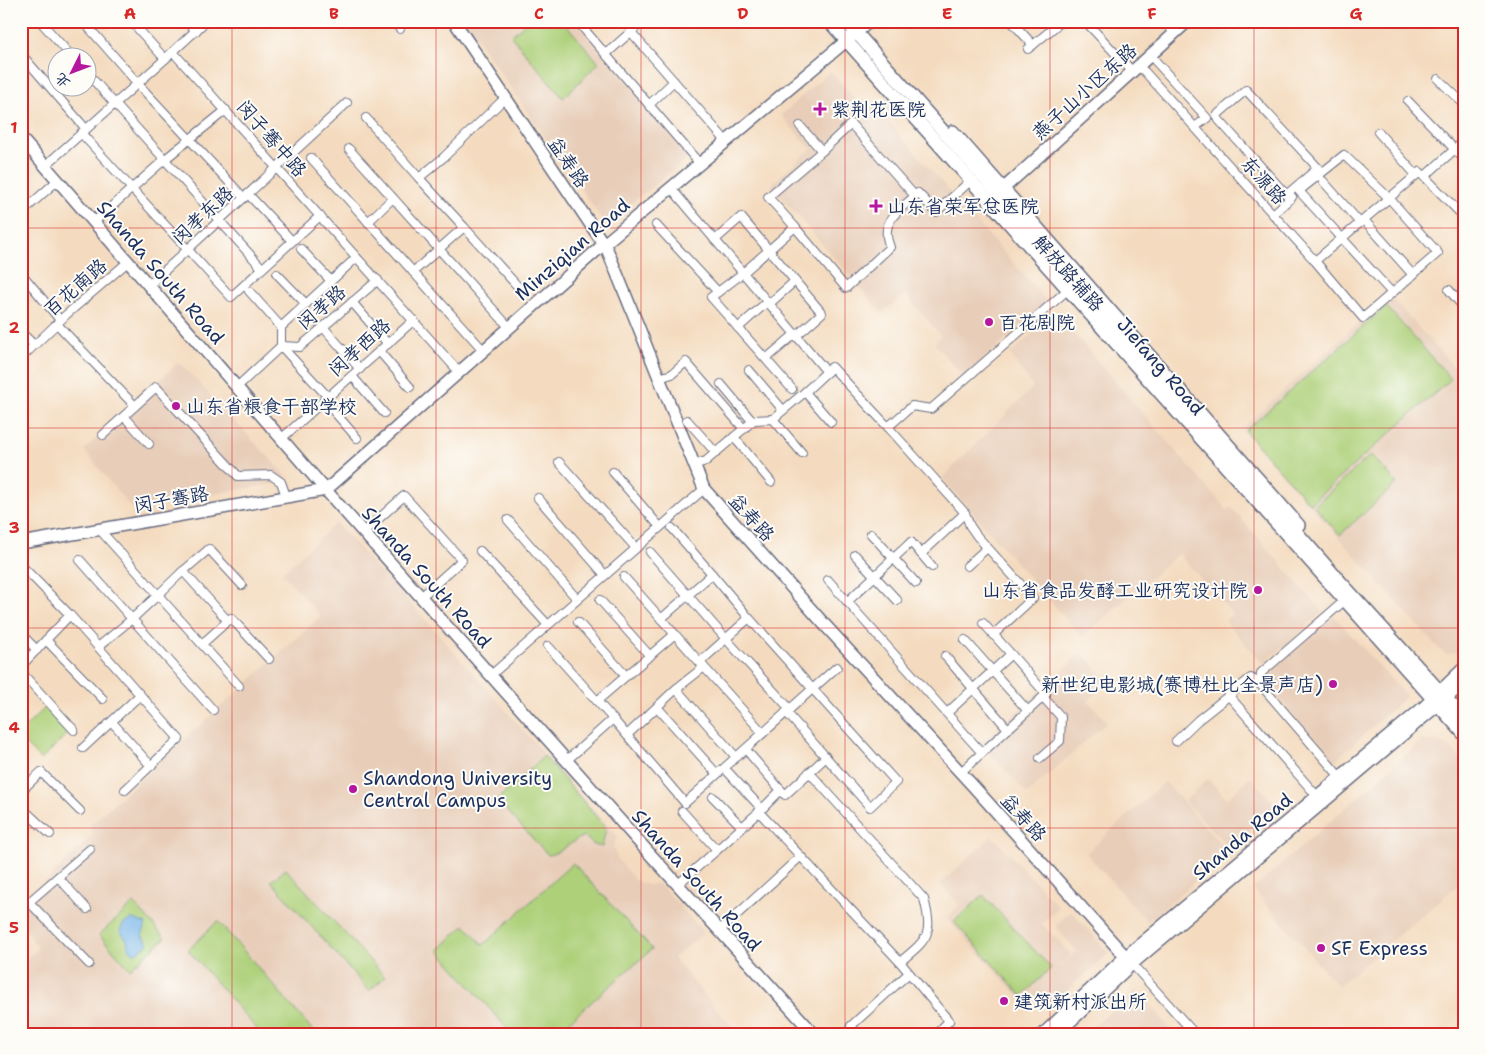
<svg xmlns="http://www.w3.org/2000/svg" width="1486" height="1055" viewBox="0 0 1486 1055" font-family="'Shantell Sans','LXGW WenKai TC',sans-serif">
	<rect width="100%" height="100%" fill="#fdfcf7"/>
	<filter id="ink" filterUnits="userSpaceOnUse"><feTurbulence type="fractalNoise" baseFrequency=".02" numOctaves="2"/><feDisplacementMap in="SourceGraphic" scale="10" xChannelSelector="R" yChannelSelector="G"/><feConvolveMatrix kernelMatrix="1 2 1 2 8 2 1 2 1" color-interpolation-filters="sRGB"/></filter>
	<filter id="wash" filterUnits="userSpaceOnUse"><feTurbulence type="fractalNoise" baseFrequency=".0096" numOctaves="4" result="noise"/><feDisplacementMap in="SourceGraphic" scale="20" xChannelSelector="R" yChannelSelector="G"/><feGaussianBlur stdDeviation="1.12" result="paint"/><feColorMatrix in="noise" values="0 0 0 0 0 0 0 0 0 0 0 0 0 0 0 0 0 1.4 0 .05"/><feComposite in="paint" operator="in"/></filter>
	<g filter="url(#wash)">
		<rect width="100%" height="100%" fill="#f4dbbf"/>
		<g fill="#e8ceb9">
			<polygon points="465,21 574,21 692,155 605,224"/>
			<polygon points="830,71 860,104 867,98 1048,302 964,377 934,343 941,336 905,294 882,313 771,185 839,123 810,148 781,115"/>
			<polygon points="1389,295 1465,379 1465,646 1457,653 1446,654 1440,650 1241,429"/>
			<polygon points="1056,313 1227,510 1231,507 1323,612 1263,664 1225,621 1232,614 1179,554 1187,546 1082,637 942,478 1033,387 1010,354"/>
			<polygon points="179,362 291,481 131,508 84,450"/>
			<polygon points="336,523 388,581 390,580 617,836 613,847 618,860 635,880 648,885 659,883 704,933 673,958 738,1034 21,1034 21,963 38,948 21,923 21,907 93,834 89,826 321,616 282,573"/>
			<polygon points="1334,616 1406,696 1332,763 1264,680 1264,676"/>
			<polygon points="1082,653 1109,682 1088,701 1107,722 1027,794 981,744"/>
			<polygon points="1422,741 1428,741 1448,745 1465,763 1465,879 1338,986 1253,889"/>
			<polygon points="1250,777 1278,807 1231,850 1185,801 1208,779 1227,799"/>
			<polygon points="1165,782 1228,852 1148,922 1086,853"/>
			<polygon points="992,836 1059,907 1042,924 1071,954 1052,973 1077,951 1055,926 1071,911 1109,953 1047,1009 1031,992 1022,1000 946,918 960,905 940,884"/>
			<polygon points="1137,990 1175,1034 1083,1034"/>
		</g>
		<g fill="#add079" stroke="#64806c">
			<polygon points="527,21 563,21 599,63 563,98 511,36"/>
			<polygon points="1386,306 1451,379 1310,504 1245,431"/>
			<polygon points="1371,455 1397,483 1340,535 1314,506"/>
			<polygon points="47,706 69,732 41,760 21,740 21,731"/>
			<path d="M 544,756 L 606,828 L 602,847 L 594,845 L 584,836 C 571,841 560,854 548,855 L 497,800 Z"/>
			<polygon points="573,863 652,949 555,1034 512,1034 438,950 465,925 483,945"/>
			<polygon points="286,869 385,977 369,991 271,881"/>
			<polygon points="983,895 1051,968 1022,996 954,922"/>
			<polygon points="134,903 165,938 130,969 99,935"/>
			<polygon points="218,921 315,1033 314,1034 261,1034 194,957 188,950"/>
		</g>
		<polygon fill="#76b6ea" stroke="#4872a4" points="133,919 146,924 142,936 145,938 148,944 138,952 133,953 129,948 127,940 120,931 123,924"/>
	</g>
	<g filter="url(#ink)">
		<g fill="none" stroke-linecap="round" stroke-linejoin="round">
			<g stroke="#676b80" stroke-width="10">
				<g id="street">
					<polyline points="40,21 73,58"/>
					<polyline points="83,21 140,86"/>
					<polyline points="131,21 165,59 206,21"/>
					<polyline points="187,21 196,31"/>
					<polyline points="393,21 400,29"/>
					<polyline points="577,21 700,164"/>
					<polyline points="1011,21 1033,45"/>
					<polyline points="1085,21 1132,71"/>
					<polyline points="1163,21 1175,33"/>
					<polyline points="631,32 726,141"/>
					<polyline points="1028,49 1062,21"/>
					<polyline points="21,54 86,129"/>
					<polyline points="606,54 643,21"/>
					<polyline points="1150,55 1207,118 1195,127"/>
					<polyline points="1138,66 1145,72 1315,261 1363,318 1438,253 1389,198 1344,155 1299,191 1392,293"/>
					<polyline points="88,74 262,268"/>
					<polyline points="1438,79 1465,105"/>
					<polyline points="138,84 244,198"/>
					<polyline points="1408,101 1465,160"/>
					<polyline points="649,105 674,81"/>
					<polyline points="366,118 419,178 444,157 505,98"/>
					<polyline points="800,126 822,151 851,124 915,196"/>
					<polyline points="1378,132 1416,175 1418,173"/>
					<polyline points="81,133 231,297 320,216"/>
					<polyline points="349,149 509,327"/>
					<polyline points="311,158 484,351"/>
					<polyline points="46,165 173,52 460,373"/>
					<polyline points="1424,177 1465,140"/>
					<polyline points="419,178 464,227"/>
					<polyline points="1323,181 1360,223"/>
					<polyline points="671,188 827,372"/>
					<polyline points="248,194 292,241"/>
					<polyline points="1286,195 1318,168 1246,90 1217,115 1219,120 1290,199"/>
					<polyline points="21,213 58,180"/>
					<polyline points="1273,214 1292,197"/>
					<polyline points="1364,220 1413,275"/>
					<polyline points="94,222 164,160 226,110"/>
					<polyline points="368,222 393,198"/>
					<polyline points="656,225 718,292 711,297 792,389"/>
					<path d="M 795,227 L 846,288 L 890,247 C 878,220 901,210 918,193 L 936,212 L 967,184"/>
					<polyline points="715,240 741,217 822,313 796,336"/>
					<polyline points="301,249 331,281"/>
					<polyline points="1315,261 1420,172 1465,218"/>
					<polyline points="413,272 464,227 521,290"/>
					<polyline points="21,273 60,320"/>
					<polyline points="277,274 306,304"/>
					<polyline points="149,285 347,103"/>
					<polyline points="1449,290 1465,309"/>
					<polyline points="249,291 281,327"/>
					<polyline points="718,292 743,273 795,227 768,197 822,151"/>
					<polyline points="352,302 388,344"/>
					<polyline points="769,304 795,281"/>
					<polyline points="57,324 135,406"/>
					<polyline points="323,327 360,369"/>
					<polyline points="738,328 767,302"/>
					<polyline points="21,332 34,345"/>
					<polyline points="379,351 410,387"/>
					<polyline points="1465,353 1463,355 1465,357"/>
					<polyline points="21,358 67,314 129,261"/>
					<polyline points="766,359 795,334"/>
					<polyline points="749,370 783,410"/>
					<polyline points="352,376 384,413"/>
					<polyline points="659,378 672,374 686,362 744,429"/>
					<polyline points="721,384 752,421"/>
					<polyline points="237,387 281,346 300,347 378,280"/>
					<polyline points="328,397 281,346 281,327 356,258"/>
					<polyline points="324,400 357,438"/>
					<polyline points="124,416 149,444"/>
					<polyline points="687,420 716,453"/>
					<polyline points="831,422 805,392 832,367 888,427"/>
					<polyline points="103,435 156,387 238,476 271,475 281,482 286,496"/>
					<polyline points="281,439 414,320"/>
					<polyline points="802,453 773,419 805,392"/>
					<polyline points="559,462 636,548"/>
					<polyline points="694,465 706,461 734,437"/>
					<polyline points="613,472 660,527"/>
					<polyline points="771,482 734,437 754,420 773,419"/>
					<polyline points="538,498 605,575"/>
					<polyline points="508,520 577,599"/>
					<polyline points="672,528 712,574"/>
					<polyline points="99,529 158,595 183,571 228,621"/>
					<polyline points="364,532 404,496 462,560 421,597"/>
					<polyline points="871,534 916,583"/>
					<polyline points="480,551 548,625"/>
					<polyline points="650,552 726,639 790,709"/>
					<polyline points="921,554 965,513"/>
					<polyline points="855,555 897,600"/>
					<polyline points="80,560 132,619 158,595 239,686"/>
					<polyline points="21,565 70,615 179,739 125,790"/>
					<polyline points="967,566 987,548"/>
					<polyline points="181,573 209,549 242,585"/>
					<polyline points="624,577 703,666"/>
					<polyline points="828,580 982,753"/>
					<polyline points="600,600 650,656"/>
					<polyline points="847,602 911,542 932,567"/>
					<polyline points="661,619 712,574 749,618"/>
					<polyline points="578,622 626,676"/>
					<polyline points="983,623 1011,654"/>
					<polyline points="21,634 37,650"/>
					<polyline points="993,635 1033,598 977,536 970,526 965,513 888,427 912,406 931,409 1064,293"/>
					<polyline points="46,640 103,699"/>
					<polyline points="965,640 1028,711"/>
					<polyline points="202,644 231,618 269,659"/>
					<polyline points="548,646 613,719 566,761"/>
					<polyline points="98,647 132,619 213,710"/>
					<polyline points="945,656 1008,729"/>
					<polyline points="700,662 749,618 896,782 870,807 786,712"/>
					<polyline points="21,666 70,615"/>
					<polyline points="21,672 74,730"/>
					<polyline points="491,675 704,489"/>
					<polyline points="1260,684 1261,673 1344,601"/>
					<polyline points="676,689 736,757"/>
					<polyline points="1229,696 1317,796"/>
					<polyline points="597,701 675,634"/>
					<polyline points="657,707 717,774"/>
					<polyline points="947,713 1011,654 1046,694 1043,697"/>
					<polyline points="613,719 685,803 837,667"/>
					<polyline points="112,722 151,766"/>
					<polyline points="627,735 676,689 704,667 763,733"/>
					<polyline points="1176,741 1198,720 1251,678 1260,684 1340,777"/>
					<polyline points="83,748 140,695"/>
					<polyline points="748,752 785,795 826,757"/>
					<polyline points="728,772 762,809 781,790"/>
					<polyline points="961,772 1043,697 1061,717 1060,741 1040,758"/>
					<polyline points="21,791 41,772 80,811"/>
					<polyline points="713,797 742,827"/>
					<polyline points="21,807 50,834"/>
					<polyline points="682,811 717,850 762,809"/>
					<path d="M 759,812 L 900,962 C 927,939 934,936 924,899 L 809,772"/>
					<polyline points="21,861 23,863"/>
					<polyline points="58,877 87,909"/>
					<polyline points="677,885 717,850"/>
					<polyline points="719,931 800,857"/>
					<polyline points="900,962 949,1021 936,1034"/>
					<polyline points="89,964 29,902 90,849"/>
					<polyline points="1132,964 1195,1034"/>
					<polyline points="857,1034 851,1026 909,973"/>
				</g>
			</g>
			<g stroke="#676b80" stroke-width="14">
				<g id="secondary">
					<polyline points="454,21 607,249 704,489 824,624 974,787 1132,964"/>
					<polyline points="953,131 1299,525"/>
					<polyline points="21,138 331,496 648,852 814,1034"/>
					<polyline points="1003,189 1188,21"/>
					<polyline points="21,543 326,490 604,244 870,21"/>
					<polyline points="1043,1034 1125,957 1425,706 1465,667"/>
					<polyline points="1057,1034 1132,964 1465,682"/>
				</g>
			</g>
			<g stroke="#676b80" stroke-width="15">
				<g id="primary">
					<polyline points="829,21 1465,735"/>
					<polyline points="846,21 1335,576 1465,719"/>
				</g>
			</g>
			<use href="#street" stroke="#fff" stroke-width="8"/>
			<use href="#secondary" stroke="#fff" stroke-width="11"/>
			<use href="#primary" stroke="#fff" stroke-width="12"/>
		</g>
	</g>
	<path fill="none" stroke="#d62828" stroke-width="1" stroke-opacity="0.55" d="M 232,21 L 232,1034M 436,21 L 436,1034M 641,21 L 641,1034M 845,21 L 845,1034M 1050,21 L 1050,1034M 1254,21 L 1254,1034M 21,228 L 1465,228M 21,428 L 1465,428M 21,628 L 1465,628M 21,828 L 1465,828"/>
	<g fill="#b5179e" stroke="#fdfcf7" stroke-width="2">
		<path d="M817.5 101.5h5v5h5v5h-5v5h-5v-5h-5v-5h5z"/>
		<path d="M873.5 198.5h5v5h5v5h-5v5h-5v-5h-5v-5h5z"/>
		<circle cx="989" cy="322" r="5"/>
		<circle cx="176" cy="406" r="5"/>
		<circle cx="1258" cy="590" r="5"/>
		<circle cx="1333" cy="684" r="5"/>
		<circle cx="353" cy="789" r="5"/>
		<circle cx="1321" cy="948" r="5"/>
		<circle cx="1004" cy="1001" r="5"/>
	</g>
	<g text-anchor="middle" stroke-width="4" stroke-linejoin="round" paint-order="stroke">
		<g font-size="19" fill="#1b2f5e" stroke="#fdfcf7">
			<text transform="translate(1084 91) rotate(-42)" y="7">燕子山小区东路</text>
			<text transform="translate(272 138) rotate(49)" y="7">闵子骞中路</text>
			<text transform="translate(569 162) rotate(56)" y="7">益寿路</text>
			<text transform="translate(1264 180) rotate(48)" y="7">东源路</text>
			<text transform="translate(202 215) rotate(-43)" y="7">闵孝东路</text>
			<text transform="translate(572 249) rotate(-41)" y="7">Minziqian Road</text>
			<text transform="translate(161 272) rotate(49)" y="7">Shanda South Road</text>
			<text transform="translate(1069 273) rotate(48)" y="7">解放路辅路</text>
			<text transform="translate(75 287) rotate(-41)" y="7">百花南路</text>
			<text transform="translate(321 307) rotate(-41)" y="7">闵孝路</text>
			<text transform="translate(359 347) rotate(-42)" y="7">闵孝西路</text>
			<text transform="translate(1161 366) rotate(49)" y="7">Jiefang Road</text>
			<text transform="translate(171 499) rotate(-10)" y="7">闵子骞路</text>
			<text transform="translate(752 517) rotate(48)" y="7">益寿路</text>
			<text transform="translate(427 577) rotate(48)" y="7">Shanda South Road</text>
			<text transform="translate(1024 817) rotate(48)" y="7">益寿路</text>
			<text transform="translate(1242 836) rotate(-40)" y="7">Shanda Road</text>
			<text transform="translate(697 880) rotate(48)" y="7">Shanda South Road</text>
		</g>
		<g font-size="19" fill="#1b2f5e" stroke="#fdfcf7" text-anchor="start">
			<text x="831" y="116">紫荆花医院</text>
			<text x="887" y="213">山东省荣军总医院</text>
			<text x="999" y="329">百花剧院</text>
			<text x="186" y="413">山东省粮食干部学校</text>
			<text x="1248" y="597" text-anchor="end">山东省食品发酵工业研究设计院</text>
			<text x="1323" y="691" text-anchor="end">新世纪电影城(赛博杜比全景声店)</text>
			<text x="363" y="785">Shandong University<tspan x="363" dy="22">Central Campus</tspan></text>
			<text x="1331" y="955">SF Express</text>
			<text x="1014" y="1008">建筑新村派出所</text>
		</g>
	</g>
	<rect width="1486" height="1055" fill="none" stroke="#fdfcf7" stroke-width="55"/>
	<g transform="translate(72 72) rotate(228)"><circle r="24" fill="#fdfcf7" stroke="#a3aaba"/>
	<path d="M0-4L9 19L0 12L-9 19Z" fill="#b5179e"/>
	<text y="-8" font-size="14" font-weight="bold" text-anchor="middle" fill="#1b2f5e">北</text>
	</g>
	<rect x="28" y="28" width="1430" height="1000" fill="none" stroke="#d62828" stroke-width="2"/>
	<g font-size="16" text-anchor="middle" font-weight="bold" fill="#d62828">
		<text x="130" y="19">A</text>
		<text x="334" y="19">B</text>
		<text x="539" y="19">C</text>
		<text x="743" y="19">D</text>
		<text x="947" y="19">E</text>
		<text x="1152" y="19">F</text>
		<text x="1356" y="19">G</text>
		<text x="14" y="133">1</text>
		<text x="14" y="333">2</text>
		<text x="14" y="533">3</text>
		<text x="14" y="733">4</text>
		<text x="14" y="933">5</text>
	</g>
</svg>
